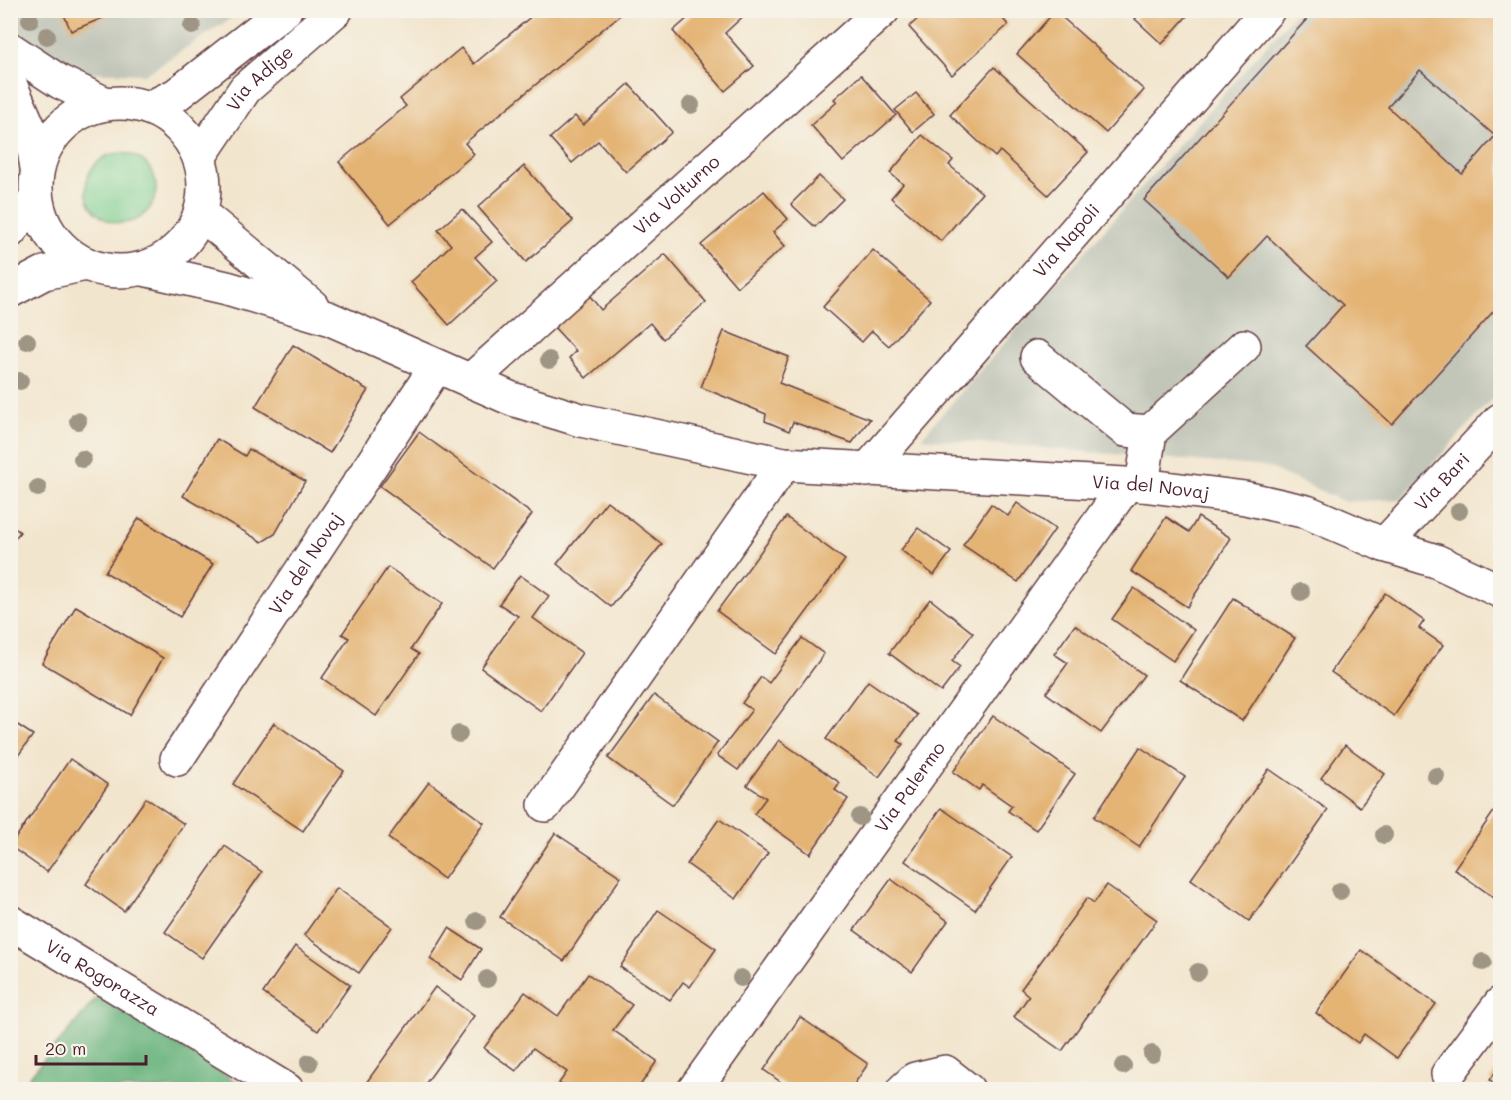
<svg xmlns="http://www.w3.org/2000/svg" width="1511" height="1100" viewBox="0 0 1511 1100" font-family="Mali,sans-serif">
	<rect width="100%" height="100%" fill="#f7f3e8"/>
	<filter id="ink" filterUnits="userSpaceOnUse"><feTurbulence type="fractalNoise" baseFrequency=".0167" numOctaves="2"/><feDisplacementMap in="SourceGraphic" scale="12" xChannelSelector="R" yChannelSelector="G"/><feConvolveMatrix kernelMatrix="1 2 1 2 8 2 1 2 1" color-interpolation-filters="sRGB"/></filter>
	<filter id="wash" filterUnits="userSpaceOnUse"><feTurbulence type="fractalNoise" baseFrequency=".008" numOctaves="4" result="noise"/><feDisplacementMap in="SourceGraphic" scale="24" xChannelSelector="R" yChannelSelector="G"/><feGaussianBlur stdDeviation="1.35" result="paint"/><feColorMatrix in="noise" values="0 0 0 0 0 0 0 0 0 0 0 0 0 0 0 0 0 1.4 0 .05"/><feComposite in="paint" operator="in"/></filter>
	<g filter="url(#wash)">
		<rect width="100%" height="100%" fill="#f2e5cd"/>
		<g fill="#c2c6b9">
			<polygon points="10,11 242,11 146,74 84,72 55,60 11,25"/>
			<polygon points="1297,11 1500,11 1500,390 1401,499 1345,502 1268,467 921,438"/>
		</g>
		<circle fill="#7cce8f" stroke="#63765d" stroke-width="1.5" cx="121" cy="188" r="35"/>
		<polygon fill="#65b17a" stroke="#586852" stroke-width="1.5" points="98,996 248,1089 19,1089"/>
		<g id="blocks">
			<g fill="#e4b475" fill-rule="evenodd">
				<polygon points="62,10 120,10 120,11 71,31"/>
				<polygon points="539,10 626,10 465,143 474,154 390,224 339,162 406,106 400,99 461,48 474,64"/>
				<polygon points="697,10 750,10 725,33 754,66 725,91 673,31"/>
				<polygon points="927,10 996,10 1008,25 952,75 909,27"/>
				<polygon points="1143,10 1181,10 1187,16 1162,44 1135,19"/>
				<path d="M 1315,10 L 1500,10 L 1500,304 L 1392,424 L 1306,346 L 1343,305 L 1267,236 L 1229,277 L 1144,200 ZM 1420,70 L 1495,136 L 1462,174 L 1388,107 Z"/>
				<polygon points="1055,11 1144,90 1106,133 1017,54"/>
				<polygon points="994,67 1088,152 1048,195 1000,151 995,157 950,115"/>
				<polygon points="861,75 896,115 843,162 811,125 837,102 834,99"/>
				<polygon points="629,84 672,132 626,172 598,141 572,163 550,138 575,116 583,125"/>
				<polygon points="916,93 934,114 913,132 895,110"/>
				<polygon points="922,135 953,160 949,165 982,193 941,241 891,198 903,184 890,173"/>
				<polygon points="524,166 573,221 526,262 478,207"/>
				<polygon points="819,176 843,199 815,227 791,204"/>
				<polygon points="764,191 788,219 773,232 785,246 737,287 701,245"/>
				<polygon points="462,209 492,242 475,257 497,281 449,325 411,282 451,245 438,230"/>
				<polygon points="873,250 930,300 889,346 872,331 862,342 823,307"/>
				<polygon points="665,254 706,302 663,339 650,323 586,378 569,358 576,351 554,327 590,296 601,310"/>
				<polygon points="724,331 789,357 779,383 870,419 852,443 793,422 789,431 765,421 766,414 701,387"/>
				<polygon points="293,345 368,390 330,453 255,407"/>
				<polygon points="419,432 532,514 493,568 380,486"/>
				<polygon points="217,439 245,456 249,449 305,481 275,534 262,542 183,496"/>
				<polygon points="607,501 662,544 611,607 557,564"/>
				<polygon points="1017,503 1055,529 1018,582 963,545 991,504 1008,516"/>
				<polygon points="786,517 845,560 776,654 717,611"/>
				<polygon points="1166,517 1189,532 1198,517 1231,538 1187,607 1131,571"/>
				<polygon points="139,518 213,564 180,617 105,572"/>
				<polygon points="10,525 20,532 10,545"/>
				<polygon points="918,528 951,552 934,575 901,550"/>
				<polygon points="388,567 442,604 411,649 419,654 376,716 322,678 349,638 342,634"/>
				<polygon points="520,575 549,596 533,618 582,653 541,711 481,668 518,616 499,604"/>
				<polygon points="1134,588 1194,630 1173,661 1112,619"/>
				<polygon points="1385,593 1424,621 1419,628 1443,645 1394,716 1331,672"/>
				<polygon points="1233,598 1295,638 1242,721 1180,680"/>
				<polygon points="930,599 973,633 952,661 960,667 941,692 889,653"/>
				<polygon points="76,606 163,658 130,715 42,663"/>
				<polygon points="1075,625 1144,675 1101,733 1046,693 1068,663 1054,654"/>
				<polygon points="802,638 824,654 738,770 717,755 752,710 742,703 761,677 769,683"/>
				<polygon points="868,681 917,715 898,741 903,744 879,777 826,739"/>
				<polygon points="654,695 718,742 673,805 608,758"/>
				<polygon points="993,716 1075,774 1036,830 1008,811 1012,806 982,785 979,790 953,772"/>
				<polygon points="10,720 33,735 10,767"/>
				<polygon points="274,723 344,771 303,831 233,784"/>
				<polygon points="779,740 840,783 835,790 848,799 810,854 754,814 766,798 747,785"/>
				<polygon points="1345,745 1385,774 1360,807 1321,778"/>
				<polygon points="1140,747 1185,777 1139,847 1094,817"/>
				<polygon points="70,759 108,785 47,872 10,846"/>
				<polygon points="1269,769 1328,810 1249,921 1191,879"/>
				<polygon points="429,782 484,823 444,879 388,838"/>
				<polygon points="146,798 184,824 124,911 86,884"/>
				<polygon points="1497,807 1500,809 1500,902 1454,869"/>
				<polygon points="941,808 1012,857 975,910 905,861"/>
				<polygon points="719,819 768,853 736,899 687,864"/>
				<polygon points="555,833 621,877 564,961 500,917"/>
				<polygon points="225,846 262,872 202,958 165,932"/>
				<polygon points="891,879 948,921 912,972 854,930"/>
				<polygon points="1107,885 1157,920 1062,1051 1014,1017 1029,996 1021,989 1087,898 1094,903"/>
				<polygon points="337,888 392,927 359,973 304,935"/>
				<polygon points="658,910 716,949 690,987 683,982 670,1000 620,967"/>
				<polygon points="449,928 481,949 462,980 430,959"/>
				<polygon points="295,946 350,985 318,1031 263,993"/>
				<polygon points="1361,950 1436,1004 1397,1058 1364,1034 1358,1043 1316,1013"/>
				<polygon points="588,974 632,1005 613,1030 657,1061 637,1090 569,1090 559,1083 567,1072 533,1048 516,1071 484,1048 525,992 558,1016"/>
				<polygon points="435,987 474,1016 421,1090 361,1090"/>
				<polygon points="800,1017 868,1064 850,1090 792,1090 764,1070"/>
				<polygon points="1500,1065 1500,1087 1490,1080"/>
			</g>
		</g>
	</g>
	<g filter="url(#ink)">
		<use href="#blocks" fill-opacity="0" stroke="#633d43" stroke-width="1.5"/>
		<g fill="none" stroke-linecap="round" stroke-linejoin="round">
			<g stroke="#633d43" stroke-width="36">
				<g id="minor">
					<polyline points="10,49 60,82 106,104"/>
					<polyline points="10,84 31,132 37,168"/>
					<circle cx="120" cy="187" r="84"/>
					<polyline points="149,108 176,95 285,10"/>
					<path id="s1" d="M 199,157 L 245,89 L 336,10"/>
					<polyline points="200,213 312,306"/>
					<polyline points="10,231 36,198"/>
					<path id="s2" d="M 143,269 L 227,288 L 328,318 L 512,399 L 581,420 L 784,464 L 1142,485 L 1245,498 L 1307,512 L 1384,545 L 1436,561 L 1500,591"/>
					<polyline points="10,291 44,273 86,264"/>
					<polyline points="1037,357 1125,430 1150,432"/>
					<path id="s3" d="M 470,381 L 883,10"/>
					<path id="s4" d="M 867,470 L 1268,10"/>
					<polyline points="1142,485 1150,432 1244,346"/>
					<path id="s5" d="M 1384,545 L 1500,420"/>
					<path id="s6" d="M 177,759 L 436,367"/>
					<polyline points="545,805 784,464"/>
					<path id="s7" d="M 10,922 L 287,1090"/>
					<polyline points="1448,1074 1500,1004"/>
					<path id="s8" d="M 694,1090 L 1126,485"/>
					<polyline points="903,1090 915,1079 945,1072 968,1090"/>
				</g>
			</g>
			<use href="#minor" stroke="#fff" stroke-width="33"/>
		</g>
		<g fill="#9e9584">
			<circle cx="30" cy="20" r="9"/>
			<circle cx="192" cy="26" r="9"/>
			<circle cx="47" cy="36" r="9"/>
			<circle cx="691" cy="105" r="9"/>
			<circle cx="27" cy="341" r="9"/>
			<circle cx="549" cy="360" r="9"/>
			<circle cx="20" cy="381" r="9"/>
			<circle cx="78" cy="421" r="9"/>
			<circle cx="82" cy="459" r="9"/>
			<circle cx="38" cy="488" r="9"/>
			<circle cx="1459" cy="511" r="9"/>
			<circle cx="1301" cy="592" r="9"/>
			<circle cx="459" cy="734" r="9"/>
			<circle cx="1436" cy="776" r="9"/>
			<circle cx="860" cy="817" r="9"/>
			<circle cx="1384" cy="835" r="9"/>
			<circle cx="1340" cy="891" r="9"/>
			<circle cx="477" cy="921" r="9"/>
			<circle cx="1483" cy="962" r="9"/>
			<circle cx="1198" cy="972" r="9"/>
			<circle cx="741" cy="978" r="9"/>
			<circle cx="487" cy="979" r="9"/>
			<circle cx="1152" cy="1054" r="9"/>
			<circle cx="309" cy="1063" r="9"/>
			<circle cx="1123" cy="1066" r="9"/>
		</g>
	</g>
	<g text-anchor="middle" stroke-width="4.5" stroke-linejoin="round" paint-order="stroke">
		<g font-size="18" fill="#4a1f2b" stroke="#f7f3e8">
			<text dy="6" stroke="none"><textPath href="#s1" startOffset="100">Via Adige</textPath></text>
			<text dy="6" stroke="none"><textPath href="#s3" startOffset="278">Via Volturno</textPath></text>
			<text dy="6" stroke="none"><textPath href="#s4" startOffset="304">Via Napoli</textPath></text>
			<text dy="6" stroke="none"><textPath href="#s5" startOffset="86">Via Bari</textPath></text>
			<text dy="6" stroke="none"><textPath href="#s2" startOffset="1040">Via del Novaj</textPath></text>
			<text dy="6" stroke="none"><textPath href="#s6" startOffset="234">Via del Novaj</textPath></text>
			<text dy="6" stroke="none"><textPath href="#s8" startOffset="372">Via Palermo</textPath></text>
			<text dy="6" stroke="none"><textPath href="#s7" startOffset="108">Via Rogorazza</textPath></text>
		</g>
	</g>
	<rect width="1511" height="1100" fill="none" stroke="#f7f3e8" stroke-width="36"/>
	<path d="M36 1055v9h110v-9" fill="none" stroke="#4a1f2b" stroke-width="3"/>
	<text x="45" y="1055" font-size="18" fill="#4a1f2b" stroke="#f7f3e8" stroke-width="4.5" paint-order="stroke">20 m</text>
</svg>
